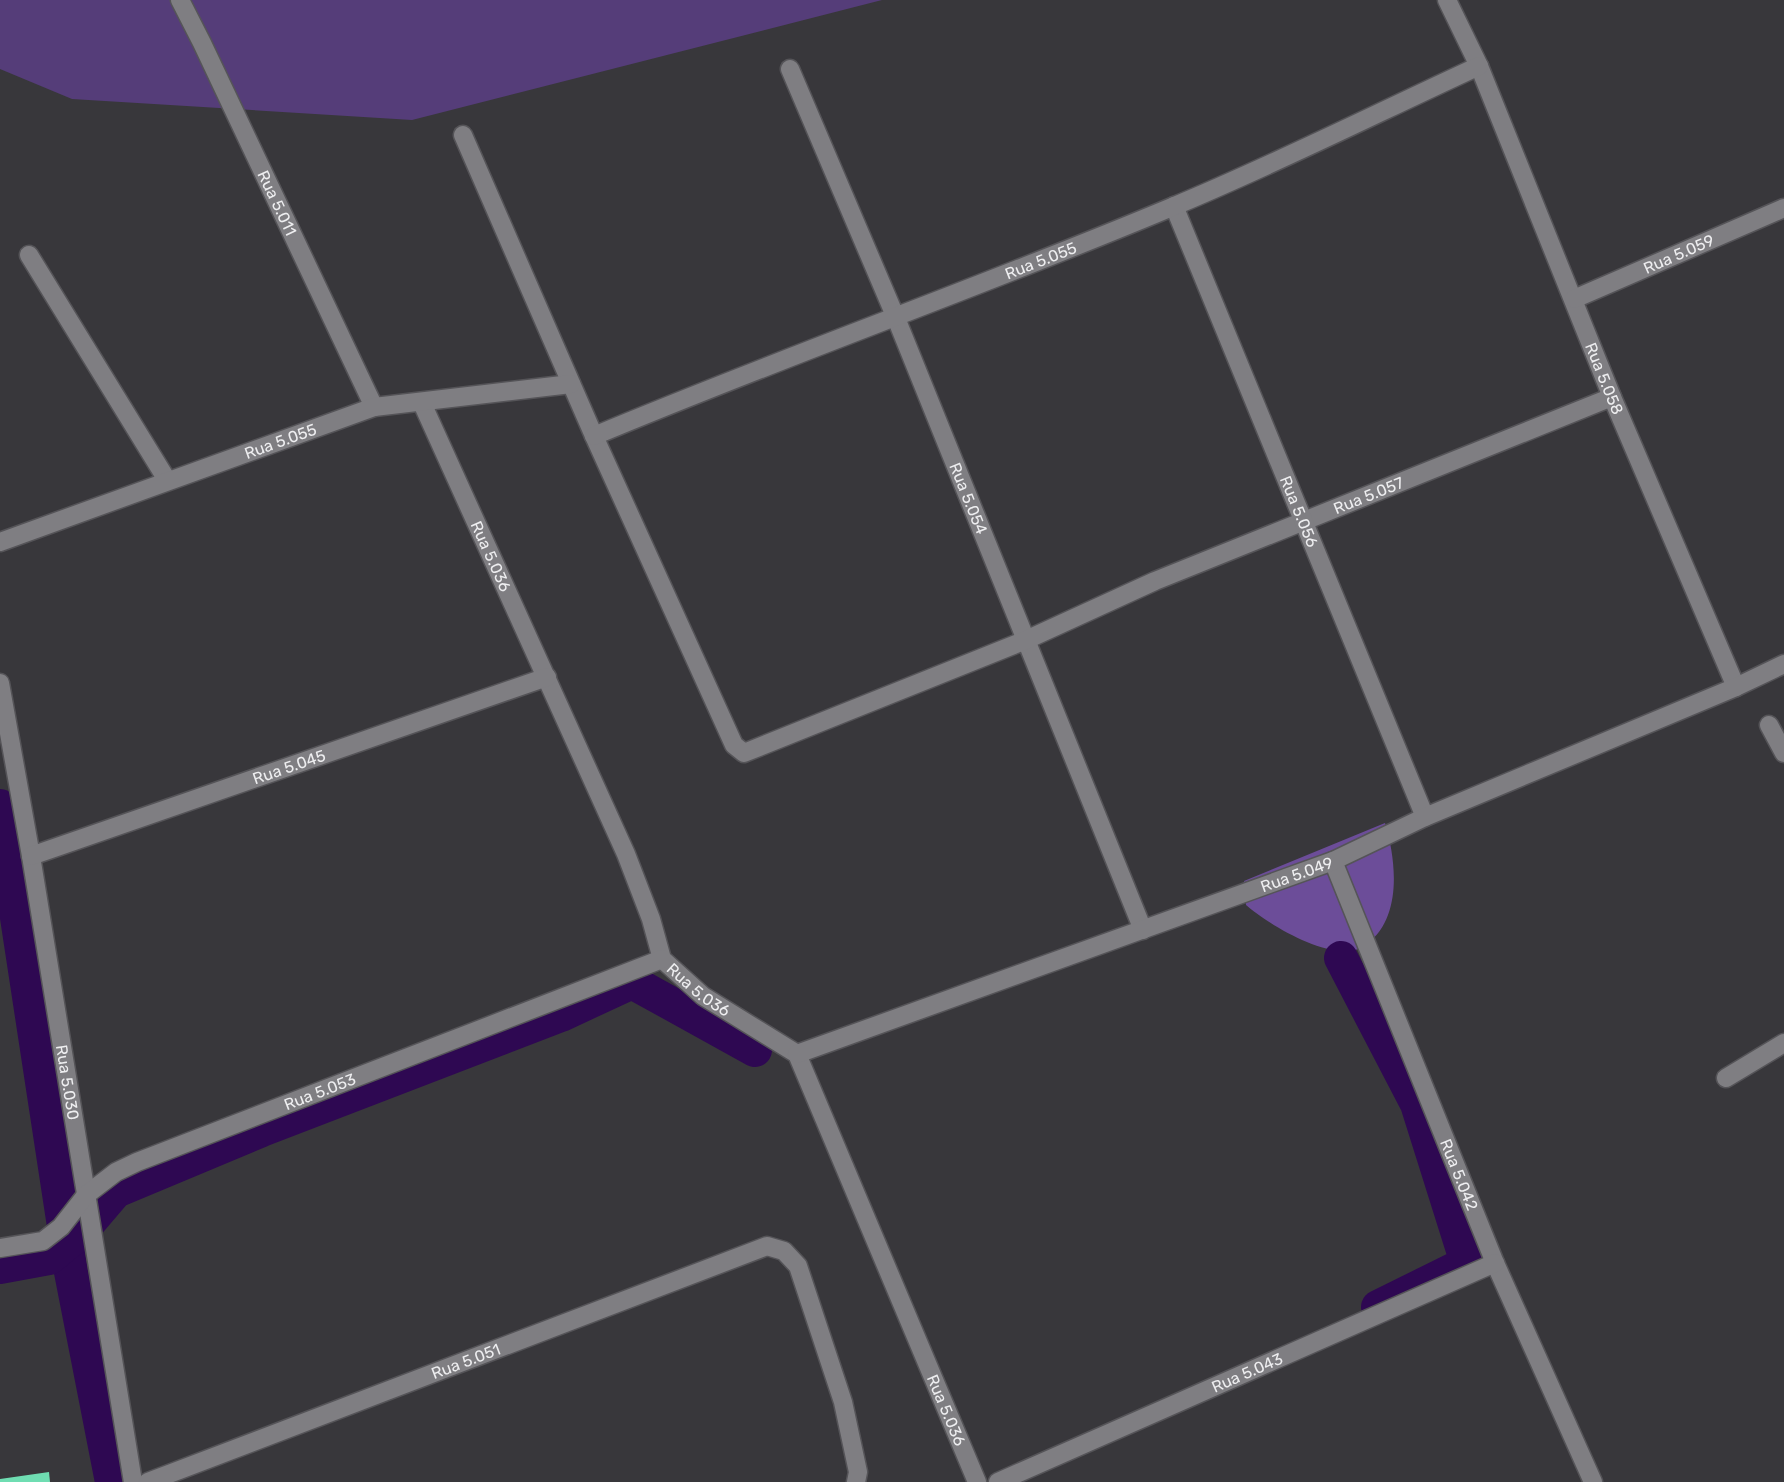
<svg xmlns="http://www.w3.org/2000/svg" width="1784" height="1482" viewBox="0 0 1784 1482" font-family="Rubik,sans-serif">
	<rect width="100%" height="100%" fill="#38373b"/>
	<polygon fill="#553d79" points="0,0 882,0 412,120 72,99 0,69"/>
	<path fill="#6c4d99" d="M 1385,823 C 1396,859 1403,917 1367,944 C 1338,968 1269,925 1246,905 L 1244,881 Z"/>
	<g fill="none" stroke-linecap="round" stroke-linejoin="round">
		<g stroke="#2e0852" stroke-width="34">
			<polyline points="0,806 71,1272 112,1482"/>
			<polyline points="1341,958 1417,1104 1467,1263 1378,1307"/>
			<polyline points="0,1267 49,1258 81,1232 116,1191 262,1130 561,1015 632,982 755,1050"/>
		</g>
	</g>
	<polygon fill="#6fddb2" points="49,1472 50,1482 0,1482 0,1479"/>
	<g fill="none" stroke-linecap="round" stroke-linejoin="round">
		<g stroke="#555458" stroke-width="21">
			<g id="minor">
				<path id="s1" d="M 180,0 L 202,43 L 374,407"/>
				<path id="s2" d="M 1447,0 L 1479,66 L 1612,397 L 1736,687"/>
				<path id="s3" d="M 790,69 L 896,318 L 1143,930"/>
				<path id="s4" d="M 463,135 L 594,436 L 734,745 L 744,753 L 1026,640 L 1155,581 L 1612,397"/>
				<path id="s5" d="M 1174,206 L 1425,817"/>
				<polyline points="29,255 167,480"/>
				<path id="s6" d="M 1574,299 L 1784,208"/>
				<path id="s7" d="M 422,403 L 626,854 L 651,919 L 662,959 L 703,996 L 797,1054 L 977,1482"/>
				<path id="s8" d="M 594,436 C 785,356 981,287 1172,207 C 1276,164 1377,113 1479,66"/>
				<path id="s9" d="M 0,542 L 374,407 L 571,384"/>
				<path id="s10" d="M 0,683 L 31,856 L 133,1482"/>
				<polyline points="1769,725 1784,753"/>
				<path id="s11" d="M 31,856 L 547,677"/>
				<path id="s12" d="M 1333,861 L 1495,1263 L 1593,1482"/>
				<path id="s13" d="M 797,1054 L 1333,861 L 1425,817 L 1736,687 L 1784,664"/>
				<polyline points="1726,1078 1784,1043"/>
				<path id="s14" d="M 0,1248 L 43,1241 L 61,1227 L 86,1195 L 116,1172 L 137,1162 L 662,959"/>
				<path id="s15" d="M 148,1482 L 767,1246 L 784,1251 L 798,1266 L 843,1402 L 858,1472 L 856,1482"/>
				<path id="s16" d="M 998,1482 L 1495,1263"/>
			</g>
		</g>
		<use href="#minor" stroke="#7f7e82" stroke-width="18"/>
	</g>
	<g text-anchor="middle" stroke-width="6" stroke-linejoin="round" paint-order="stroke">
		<g font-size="16" fill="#eeeef0" stroke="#1f1f20">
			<text dy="6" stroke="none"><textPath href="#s1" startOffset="225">Rua 5.011</textPath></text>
			<text dy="6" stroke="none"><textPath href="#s6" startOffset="114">Rua 5.059</textPath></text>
			<text dy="6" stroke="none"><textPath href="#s8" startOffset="480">Rua 5.055</textPath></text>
			<text dy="6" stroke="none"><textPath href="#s2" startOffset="410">Rua 5.058</textPath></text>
			<text dy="6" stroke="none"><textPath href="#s9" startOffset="298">Rua 5.055</textPath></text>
			<text dy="6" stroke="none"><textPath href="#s4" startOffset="1356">Rua 5.057</textPath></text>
			<text dy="6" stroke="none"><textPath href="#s3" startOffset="465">Rua 5.054</textPath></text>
			<text dy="6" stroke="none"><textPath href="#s5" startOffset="330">Rua 5.056</textPath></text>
			<text dy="6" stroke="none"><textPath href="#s7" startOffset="168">Rua 5.036</textPath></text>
			<text dy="6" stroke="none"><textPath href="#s11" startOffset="273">Rua 5.045</textPath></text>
			<text dy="6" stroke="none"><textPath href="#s13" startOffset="531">Rua 5.049</textPath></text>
			<text dy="6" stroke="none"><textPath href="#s7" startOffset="654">Rua 5.036</textPath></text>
			<text dy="6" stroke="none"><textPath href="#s10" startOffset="405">Rua 5.030</textPath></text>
			<text dy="6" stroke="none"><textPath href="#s14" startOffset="364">Rua 5.053</textPath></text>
			<text dy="6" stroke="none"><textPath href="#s12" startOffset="338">Rua 5.042</textPath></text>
			<text dy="6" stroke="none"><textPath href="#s15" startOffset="340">Rua 5.051</textPath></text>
			<text dy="6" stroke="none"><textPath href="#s16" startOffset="272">Rua 5.043</textPath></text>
			<text dy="6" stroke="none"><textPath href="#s7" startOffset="1158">Rua 5.036</textPath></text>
		</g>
	</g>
</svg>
